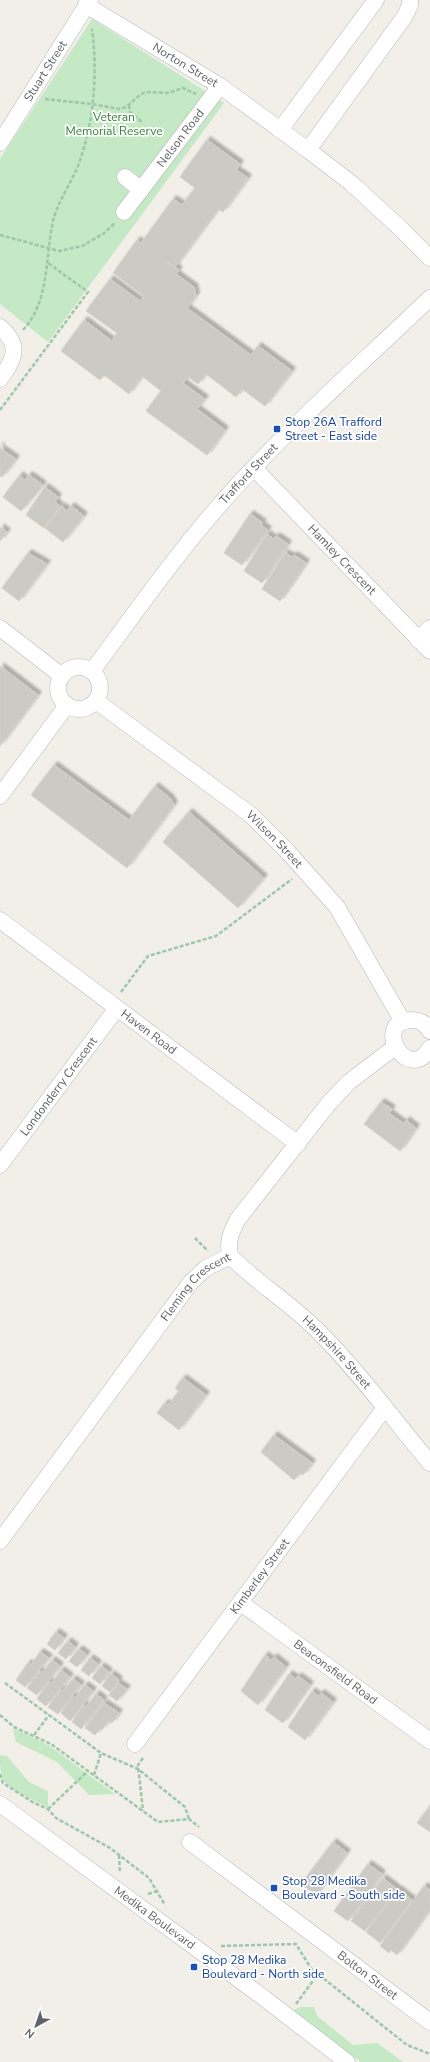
<svg xmlns="http://www.w3.org/2000/svg" width="430" height="2062" viewBox="0 0 430 2062" font-family="'Nunito Sans',sans-serif">
	<defs>
		<filter id="shadow"><feDropShadow dx="3.5" dy="-3.5" stdDeviation="1" flood-color="#0004"/></filter>
	</defs>
	<rect width="100%" height="100%" fill="#f1efe8"/>
	<g fill="#c5e8c5">
		<polygon points="92,19 224,103 48,342 0,304 0,159"/>
		<polygon points="13,1728 48,1745 115,1794 89,1795 57,1762 16,1742"/>
		<path d="M 0,1755 L 7,1756 L 29,1782 L 48,1791 L 48,1807 C 38,1803 12,1790 5,1782 C 0,1776 0,1763 0,1755 Z"/>
		<polygon points="300,2007 314,2007 317,2016 353,2045 377,2043 403,2062 361,2062 292,2011"/>
	</g>
	<g fill="#cccac5" stroke="#d6d1c6" filter="url(#shadow)">
		<polygon points="207,140 240,164 236,170 248,178 223,212 218,209 175,267 164,260 179,270 176,274 194,287 196,296 187,308 251,355 258,346 292,371 265,406 242,389 236,397 206,374 198,384 188,377 183,383 205,399 197,409 225,430 207,455 146,411 161,391 142,376 129,394 104,375 100,380 61,351 84,320 112,341 117,333 86,311 110,279 140,301 144,296 113,273 137,240 141,243 173,199 182,205 195,188 180,177"/>
		<polygon points="0,445 0,448 16,459 2,477 0,476"/>
		<polygon points="20,475 25,480 29,475 43,485 21,511 3,497"/>
		<polygon points="45,487 58,497 55,502 60,506 44,528 26,515"/>
		<polygon points="62,506 67,511 71,506 84,516 63,542 45,528"/>
		<polygon points="250,514 263,523 261,525 268,530 242,565 224,553"/>
		<polygon points="0,527 7,532 0,541"/>
		<polygon points="267,534 274,539 276,536 288,544 262,583 244,571"/>
		<polygon points="28,553 47,564 19,601 2,588"/>
		<polygon points="285,553 292,557 294,555 306,563 280,601 262,589"/>
		<polygon points="0,666 38,695 0,746"/>
		<polygon points="54,765 129,820 155,786 170,798 174,805 127,868 31,795"/>
		<polygon points="189,812 264,878 238,908 163,842"/>
		<polygon points="381,1102 392,1109 389,1113 404,1124 406,1120 416,1128 400,1151 364,1124"/>
		<polygon points="183,1378 206,1395 179,1430 157,1413 165,1403 168,1405 179,1391 175,1388"/>
		<polygon points="274,1435 312,1463 303,1475 300,1473 294,1480 261,1452"/>
		<polygon points="56,1632 64,1638 55,1650 47,1644"/>
		<polygon points="68,1641 75,1647 66,1659 58,1653"/>
		<polygon points="79,1649 87,1655 77,1667 69,1661"/>
		<polygon points="40,1652 49,1658 25,1687 16,1680 28,1663 31,1665"/>
		<polygon points="265,1655 271,1660 274,1657 286,1667 258,1705 241,1691"/>
		<polygon points="90,1658 98,1664 89,1676 81,1670"/>
		<polygon points="52,1660 60,1666 37,1695 27,1688 40,1671 42,1673"/>
		<polygon points="101,1666 109,1672 100,1684 92,1678"/>
		<polygon points="61,1670 70,1677 46,1706 37,1699 49,1682 52,1683"/>
		<polygon points="111,1674 119,1680 110,1692 102,1686"/>
		<polygon points="289,1674 296,1679 298,1676 310,1685 283,1723 265,1710"/>
		<polygon points="73,1679 81,1685 58,1714 48,1707 61,1690 63,1691"/>
		<polygon points="118,1683 127,1689 117,1701 109,1695"/>
		<polygon points="85,1685 93,1691 70,1721 61,1713 73,1696 75,1698"/>
		<polygon points="312,1691 318,1696 321,1693 333,1702 305,1740 288,1727"/>
		<polygon points="96,1694 104,1700 81,1729 72,1722 84,1705 86,1707"/>
		<polygon points="104,1703 119,1713 112,1723 108,1721 102,1730 100,1728 95,1735 85,1728"/>
		<polygon points="430,1806 430,1832 417,1823"/>
		<polygon points="333,1842 347,1853 316,1895 301,1884"/>
		<polygon points="368,1864 382,1874 348,1921 334,1911"/>
		<polygon points="383,1878 397,1889 365,1931 351,1921"/>
		<polygon points="424,1886 430,1890 430,1909 397,1955 391,1950 389,1953 380,1946"/>
		<polygon points="398,1889 412,1900 380,1943 366,1932"/>
	</g>
	<g fill="none" stroke-linecap="round" stroke-linejoin="round">
		<g stroke="#b5b8bc" stroke-width="17">
			<g id="street">
				<path id="s1" d="M 86,5 L 220,86 L 308,150 L 351,183 L 399,227 L 430,258"/>
				<polyline points="280,130 376,0"/>
				<path id="s2" d="M 0,143 L 90,0"/>
				<polyline points="308,150 405,16 410,5 410,0"/>
				<polyline points="125,177 141,190"/>
				<path id="s3" d="M 124,212 L 220,86"/>
				<path d="M 0,327 C 21,345 15,359 0,379"/>
				<path id="s4" d="M 254,468 L 430,651"/>
				<polyline points="0,628 62,676"/>
				<polyline points="418,640 430,628"/>
				<circle cx="79" cy="688" r="21"/>
				<path id="s5" d="M 92,671 C 133,616 172,560 217,508 C 282,433 358,367 430,298"/>
				<path id="s6" d="M 96,701 L 251,815 L 288,852 L 337,907 L 403,1022"/>
				<polyline points="0,796 67,705"/>
				<path id="s7" d="M 0,920 L 298,1144"/>
				<path d="M 430,1031 C 426,1024 420,1020 412,1020 C 371,1020 407,1086 430,1048"/>
				<path id="s8" d="M 0,1165 L 117,1008"/>
				<path id="s9" d="M 230,1256 C 258,1284 292,1304 320,1333 C 359,1372 394,1420 430,1463"/>
				<path id="s10" d="M 0,1541 L 191,1282 L 206,1268 L 230,1256 C 227,1241 231,1232 238,1219 L 329,1103 L 349,1082 L 395,1047"/>
				<path id="s11" d="M 241,1603 L 430,1741"/>
				<path id="s12" d="M 135,1744 L 384,1409"/>
				<path id="s13" d="M 0,1804 L 264,1998 L 347,2062"/>
				<path id="s14" d="M 190,1842 L 430,2022"/>
			</g>
		</g>
		<g stroke="#9cc7a9" stroke-width="2.5" stroke-dasharray="4 2" stroke-linecap="butt">
			<polyline points="45,99 92,104 119,109 126,107 141,94 147,92 168,93 183,88 196,94"/>
			<polyline points="129,105 130,112 143,123"/>
			<polyline points="0,235 59,251 82,246 103,234 115,223"/>
			<path d="M 23,330 C 50,301 45,257 53,221 C 58,201 70,185 78,166 C 94,123 98,74 92,29"/>
			<polyline points="0,410 88,292 48,263"/>
			<polyline points="121,992 148,956 216,936 292,879"/>
			<polyline points="195,1238 208,1251"/>
			<polyline points="5,1683 101,1753 138,1769 185,1807 189,1819"/>
			<polyline points="0,1715 14,1727 51,1744 158,1822 189,1819 199,1827"/>
			<polyline points="34,1735 49,1715"/>
			<polyline points="143,1758 138,1765 143,1811"/>
			<polyline points="0,1774 3,1783 34,1803 48,1809 56,1818 110,1848 149,1878 165,1905"/>
			<polyline points="94,1775 101,1753"/>
			<polyline points="48,1809 88,1771"/>
			<polyline points="119,1855 120,1872"/>
			<polyline points="148,1894 157,1891"/>
			<polyline points="221,1946 296,1944 312,1970 318,1974 407,2045 430,2054"/>
			<polyline points="296,2004 318,1974"/>
		</g>
		<use href="#street" stroke="#fff" stroke-width="16"/>
	</g>
	<g fill="#1a4fb4" stroke="#fff" stroke-width="1.5">
		<rect x="273" y="425" width="8" height="8" rx="2"/>
		<rect x="270" y="1884" width="8" height="8" rx="2"/>
		<rect x="190" y="1963" width="8" height="8" rx="2"/>
	</g>
	<g text-anchor="middle" stroke-width="3.5" stroke-linejoin="round" paint-order="stroke">
		<g font-size="12" fill="#5f6368" stroke="#fff">
			<text dy="4" stroke="none"><textPath href="#s1" startOffset="116">Norton Street</textPath></text>
			<text dy="4" stroke="none"><textPath href="#s2" startOffset="85">Stuart Street</textPath></text>
			<text dy="4" stroke="none"><textPath href="#s3" startOffset="93">Nelson Road</textPath></text>
			<text dy="4" stroke="none"><textPath href="#s5" startOffset="252">Trafford Street</textPath></text>
			<text dy="4" stroke="none"><textPath href="#s4" startOffset="127">Hamley Crescent</textPath></text>
			<text dy="4" stroke="none"><textPath href="#s6" startOffset="226">Wilson Street</textPath></text>
			<text dy="4" stroke="none"><textPath href="#s7" startOffset="186">Haven Road</textPath></text>
			<text dy="4" stroke="none"><textPath href="#s8" startOffset="98">Londonderry Crescent</textPath></text>
			<text dy="4" stroke="none"><textPath href="#s10" startOffset="322">Fleming Crescent</textPath></text>
			<text dy="4" stroke="none"><textPath href="#s9" startOffset="144">Hampshire Street</textPath></text>
			<text dy="4" stroke="none"><textPath href="#s12" startOffset="209">Kimberley Street</textPath></text>
			<text dy="4" stroke="none"><textPath href="#s11" startOffset="117">Beaconsfield Road</textPath></text>
			<text dy="4" stroke="none"><textPath href="#s13" startOffset="192">Medika Boulevard</textPath></text>
			<text dy="4" stroke="none"><textPath href="#s14" startOffset="222">Bolton Street</textPath></text>
		</g>
		<g font-size="12" fill="#348238" stroke="#fff">
			<text x="114" y="121">Veteran<tspan x="114" dy="14">Memorial Reserve</tspan></text>
		</g>
		<g font-size="12" fill="#164399" stroke="#fff" text-anchor="start">
			<text x="285" y="426">Stop 26A Trafford<tspan x="285" dy="14">Street - East side</tspan></text>
			<text x="282" y="1885">Stop 28 Medika<tspan x="282" dy="14">Boulevard - South side</tspan></text>
			<text x="202" y="1964">Stop 28 Medika<tspan x="202" dy="14">Boulevard - North side</tspan></text>
		</g>
	</g>
	<g transform="translate(36 2026) rotate(220)" stroke="#ffffff" stroke-width="3" paint-order="stroke">
	<path d="M0-3L7 15L0 10L-7 15Z" fill="#5f6368"/>
	<text y="-6" font-size="11" font-weight="bold" text-anchor="middle" fill="#5f6368">N</text>
	</g>
</svg>
